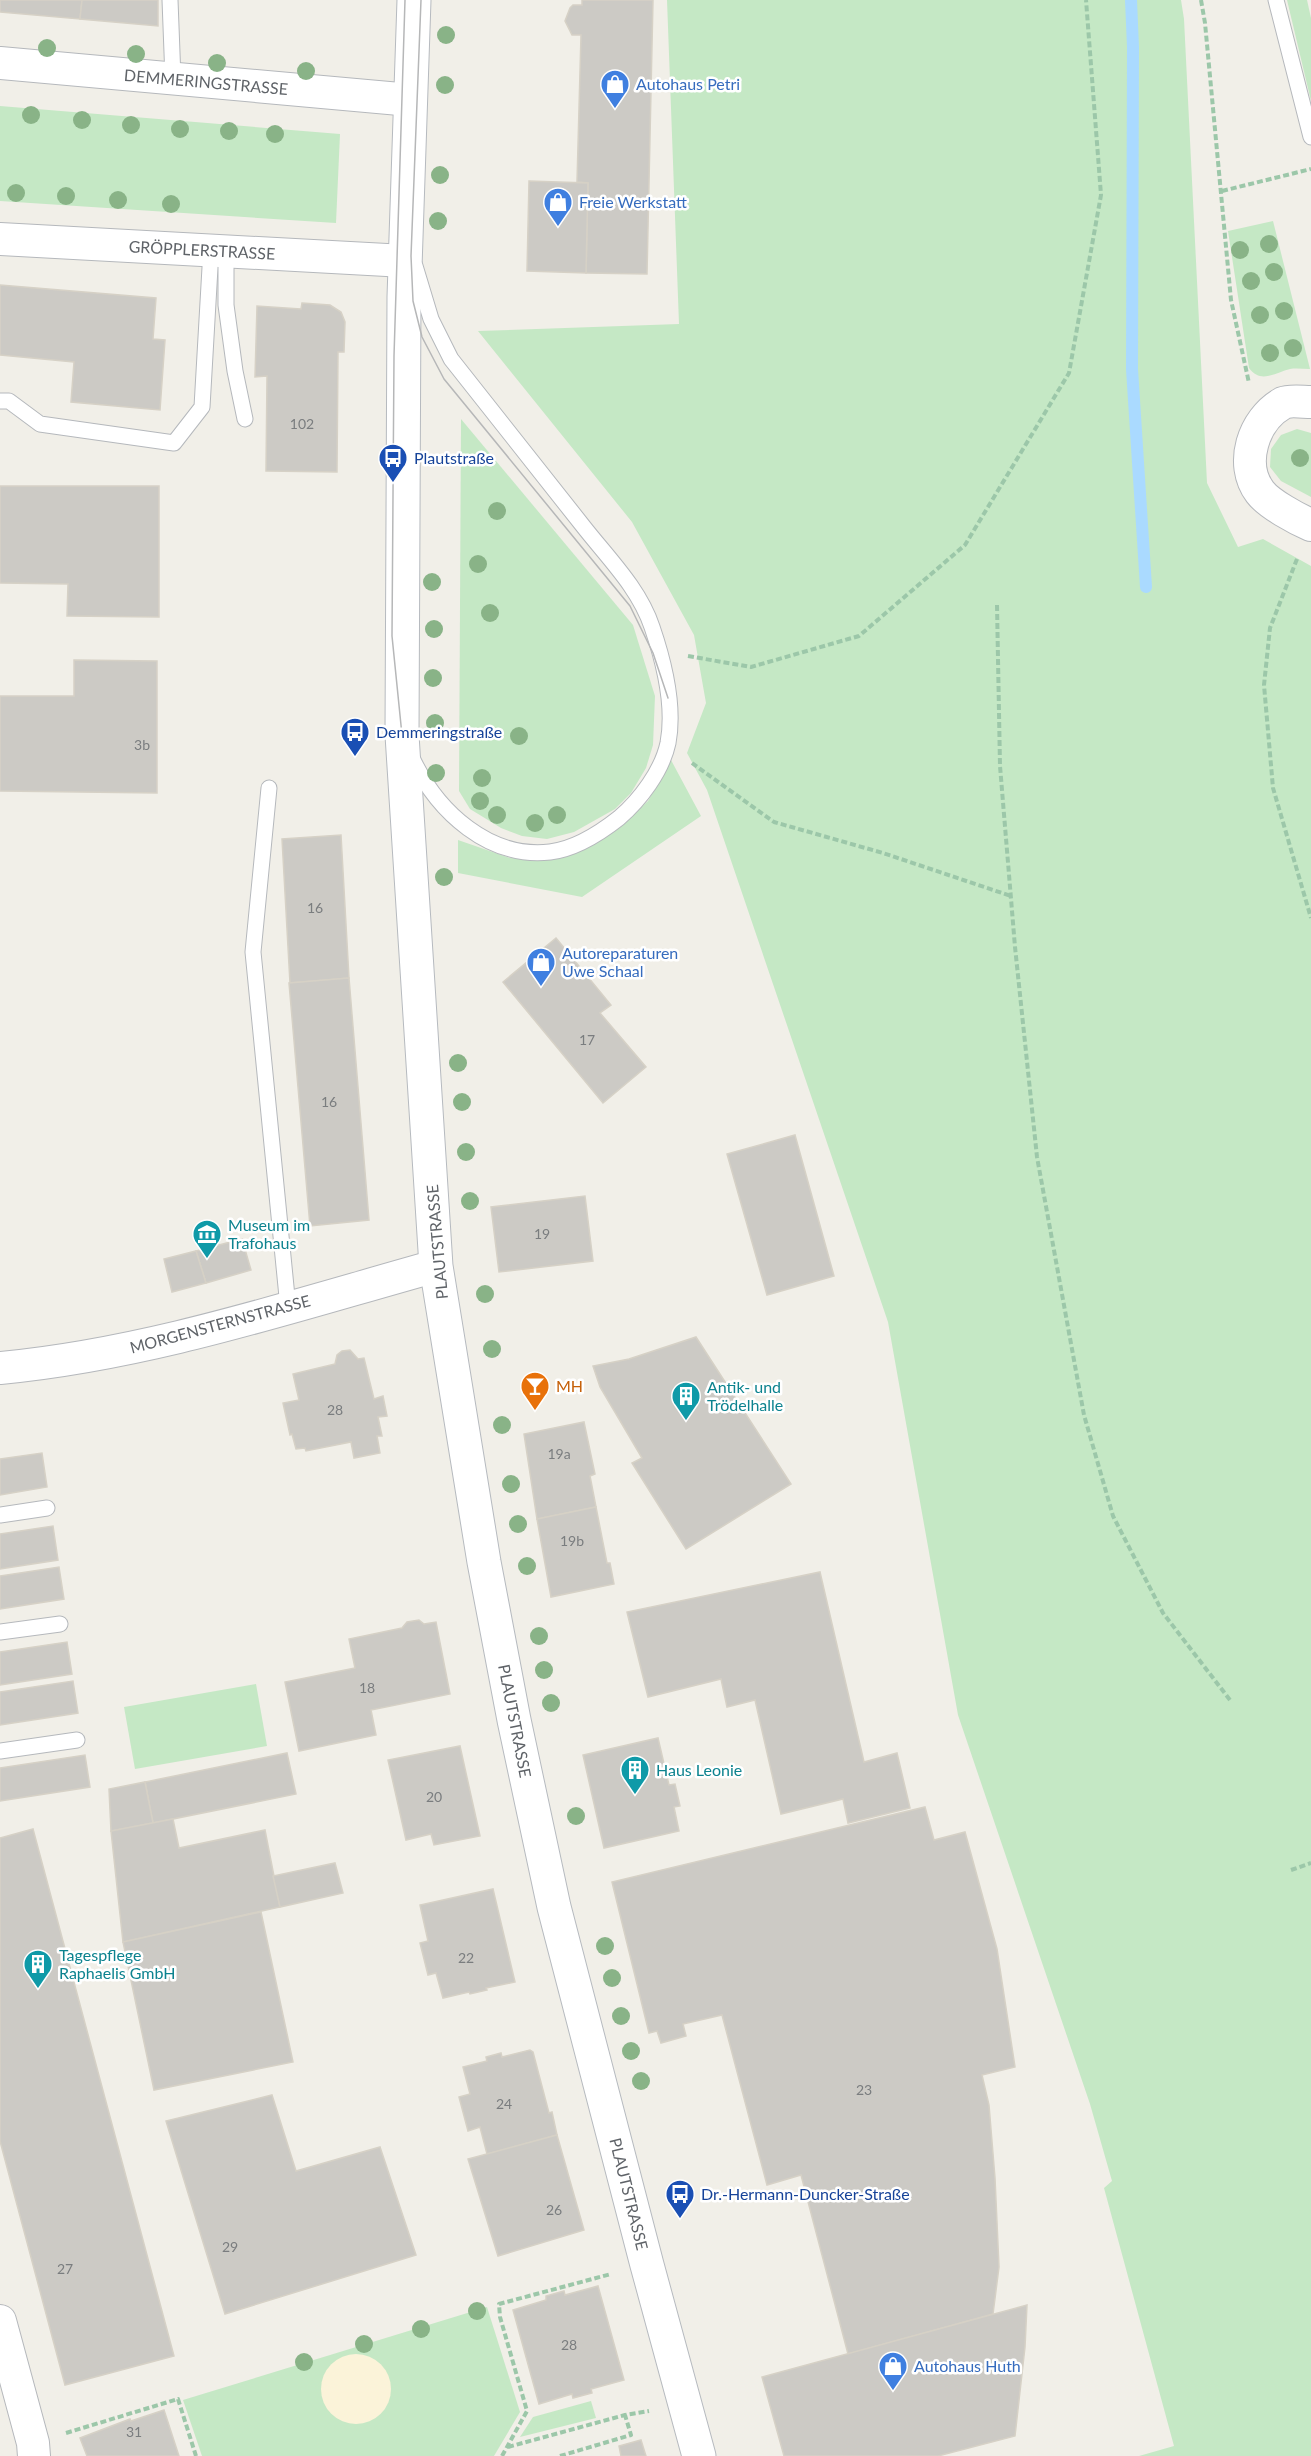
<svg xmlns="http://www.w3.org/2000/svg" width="1311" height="2456" viewBox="0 0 1311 2456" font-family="Lato,sans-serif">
	<rect width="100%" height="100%" fill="#f1efe8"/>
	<g fill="#c5e8c5">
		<polygon points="667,0 1181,0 1184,19 1207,483 1238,547 1263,539 1311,566 1311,2456 1139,2456 1174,2446 1104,2188 1112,2181 1090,2104 958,1715 888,1322 707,790 687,753 706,703 694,635 632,522 478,331 679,324"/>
		<polygon points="1287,0 1307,0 1311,18 1311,101"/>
		<polygon points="0,106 340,134 336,223 0,201"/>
		<path d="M 1273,221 L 1310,369 C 1303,369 1296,368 1290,369 C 1274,373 1261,384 1249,368 L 1228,231 Z"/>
		<polygon points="461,419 633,625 655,696 653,745 646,768 631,793 615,809 574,832 547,839 522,836 501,828 470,809 459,791"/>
		<polygon points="1297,429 1311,433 1311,497 1281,481 1270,467 1271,449 1281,435"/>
		<polygon points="671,760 701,816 582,897 458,873 458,840 510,858 538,859 627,820 648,801"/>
		<polygon points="256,1684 267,1746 135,1769 124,1707"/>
		<polygon points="487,2307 520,2412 494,2456 202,2456 183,2400"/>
		<polygon points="591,2401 596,2418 520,2437 533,2417"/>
	</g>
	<circle fill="#fbf3d9" cx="356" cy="2389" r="35"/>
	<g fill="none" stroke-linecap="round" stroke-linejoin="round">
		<polyline stroke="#aadaff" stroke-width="12" points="1131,0 1133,47 1132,369 1146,587"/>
	</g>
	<g fill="#cccac5" stroke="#d6d1c6" stroke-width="1.5">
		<polygon points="0,0 82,0 80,19 0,12"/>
		<polygon points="82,0 158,0 158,26 80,19"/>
		<polygon points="582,0 653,0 647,274 586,273 588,183 577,182 581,35 572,35 565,21 570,8 573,5 582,5"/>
		<polygon points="529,181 588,183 586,273 527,271"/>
		<polygon points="0,285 156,298 153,339 165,340 160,410 71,402 74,362 0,355"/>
		<polygon points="302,303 330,305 341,312 345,322 344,352 338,352 337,472 266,471 267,376 255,377 257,306 301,309"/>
		<polygon points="0,486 159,486 159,617 67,616 68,584 0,583"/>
		<polygon points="74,660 157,661 157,793 0,791 0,696 74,696"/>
		<polygon points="341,835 349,978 290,983 282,839"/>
		<polygon points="556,938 611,1005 600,1013 646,1067 603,1103 503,982"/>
		<polygon points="349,978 369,1220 310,1226 289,983"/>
		<polygon points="795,1135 834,1276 767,1295 727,1154"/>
		<polygon points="585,1196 593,1261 499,1272 491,1207"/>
		<polygon points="242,1239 251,1270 206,1283 196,1251"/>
		<polygon points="196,1251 206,1283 172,1292 164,1259"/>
		<polygon points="696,1337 791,1484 686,1549 632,1463 642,1458 600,1387 593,1366 629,1359"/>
		<polygon points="350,1350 358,1359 364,1358 374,1399 383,1396 387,1416 378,1417 382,1436 377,1436 380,1453 354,1458 351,1442 306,1451 305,1448 296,1449 292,1434 290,1435 283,1403 299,1400 293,1374 335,1364 337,1355 342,1351"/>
		<polygon points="584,1422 595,1474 590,1476 596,1507 537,1519 524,1434"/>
		<polygon points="42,1453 47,1487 0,1495 0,1459"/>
		<polygon points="596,1507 607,1563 610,1563 614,1584 551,1597 537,1519"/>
		<polygon points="53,1526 58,1560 0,1569 0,1534"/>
		<polygon points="59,1567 64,1599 0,1609 0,1576"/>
		<polygon points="820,1572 864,1762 897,1753 910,1808 848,1823 843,1799 781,1814 755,1700 727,1707 721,1679 648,1697 627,1612"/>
		<polygon points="419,1620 424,1624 436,1622 450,1694 371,1710 376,1735 299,1751 285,1682 355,1668 349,1639 402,1628 407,1622"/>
		<polygon points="67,1642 72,1674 0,1685 0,1652"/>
		<polygon points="73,1681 78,1713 0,1725 0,1692"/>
		<polygon points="658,1738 669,1785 675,1784 680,1806 674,1807 679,1831 604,1848 583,1755"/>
		<polygon points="460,1746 480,1836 434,1845 431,1834 406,1840 388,1760"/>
		<polygon points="287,1753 296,1794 153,1823 145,1782"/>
		<polygon points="85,1755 90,1787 0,1801 0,1768"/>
		<polygon points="145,1782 153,1823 111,1831 109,1789"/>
		<polygon points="925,1807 934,1840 965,1832 997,1949 1015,2067 982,2075 989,2105 995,2178 999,2267 993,2314 848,2354 801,2175 767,2185 722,2015 683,2024 686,2036 661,2043 657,2031 649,2033 612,1882"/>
		<polygon points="173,1819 179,1848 265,1830 280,1907 123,1942 111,1831"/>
		<polygon points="33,1829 174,2356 65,2385 0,2141 0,1838"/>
		<polygon points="335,1863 343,1893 280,1907 273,1876"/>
		<polygon points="493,1889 515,1982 486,1988 487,1990 470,1994 469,1992 443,1998 436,1973 428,1975 420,1943 428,1941 420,1905"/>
		<polygon points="261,1912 293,2062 154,2090 123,1942"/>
		<polygon points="530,2050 533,2052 549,2113 552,2112 557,2135 487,2154 480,2127 468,2131 459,2097 470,2094 463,2067 487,2061 486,2057 501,2053 502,2057"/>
		<polygon points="272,2095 296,2171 380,2147 416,2255 225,2314 166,2121"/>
		<polygon points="557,2135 584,2230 498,2256 468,2159"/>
		<polygon points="598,2286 624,2380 591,2389 592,2393 573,2398 572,2394 539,2404 513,2310 546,2300 546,2296 564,2291 565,2295"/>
		<polygon points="1027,2305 1025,2347 1015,2436 938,2456 784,2456 762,2377"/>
		<polygon points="164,2410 179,2456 87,2456 80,2438 130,2419 131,2421"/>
		<polygon points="641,2440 646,2456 621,2456 619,2446"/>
	</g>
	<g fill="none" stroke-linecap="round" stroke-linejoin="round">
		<g stroke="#b5b8bc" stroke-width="17">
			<g id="lane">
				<polyline points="170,0 173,79"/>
				<polyline points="1276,0 1311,137"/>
				<polyline points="226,251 226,305 235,371 245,419"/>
				<polyline points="0,401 9,401 40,424 174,443 202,407 211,250"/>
				<path d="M 413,760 C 438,812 489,859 550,852 C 575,849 600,833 619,818 C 640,800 662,771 668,743 C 675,706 664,662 652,627 C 639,588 608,558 583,526 C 539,470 495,414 451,359 L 431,319 L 415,266"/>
				<polyline points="269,788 253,952 288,1307"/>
				<polyline points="0,1515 47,1508"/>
				<polyline points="0,1632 60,1624"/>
				<polyline points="0,1751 77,1740"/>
			</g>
		</g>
		<g stroke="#b5b8bc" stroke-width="34">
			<g id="street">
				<polyline points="0,63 411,100"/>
				<polyline points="0,239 405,261"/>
				<path d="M 1311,402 C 1303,402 1290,400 1283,403 C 1253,420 1239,464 1260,492 C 1269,504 1297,519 1311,525"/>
				<path d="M 0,1368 C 149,1354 292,1306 436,1266"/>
				<polyline points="0,2321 33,2443 34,2456"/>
			</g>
		</g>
		<g stroke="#b6babf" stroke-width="35">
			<polyline id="secondary" points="414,0 404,297 402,735 436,1266 484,1562 514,1720 554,1907 647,2265 699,2456"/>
		</g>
		<g stroke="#9cc7a9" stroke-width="4" stroke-dasharray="6 3" stroke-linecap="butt">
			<polyline points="1201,0 1205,23 1231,300 1249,383"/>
			<polyline points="1222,191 1311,169"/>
			<polyline points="1297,559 1270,628 1264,685 1273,788 1311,918"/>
			<polyline points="997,605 1000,766 1015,947 1037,1157 1084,1415 1113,1516 1163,1613 1230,1700"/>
			<polyline points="688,656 751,667 859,636 965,545 1069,373 1101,195 1086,0"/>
			<polyline points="692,763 774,822 883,853 1011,896"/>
			<polyline points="1291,1870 1311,1863"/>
			<polyline points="66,2433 178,2399 196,2456"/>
			<polyline points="508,2447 625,2415 649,2411"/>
			<polyline points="502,2456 527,2411 500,2317 499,2304 611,2274"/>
			<polyline points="560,2456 631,2435 625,2415"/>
		</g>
		<use href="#lane" stroke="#fff" stroke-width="15"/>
		<use href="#street" stroke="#fff" stroke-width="32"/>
		<use href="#secondary" stroke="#fff" stroke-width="33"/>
		<g stroke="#b6b7b8" stroke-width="1.5">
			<polyline points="421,0 411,256 413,301 422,337 444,379 630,606 653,653 668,698"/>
			<polyline points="402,735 392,636 394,356 405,0"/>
		</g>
	</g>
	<g fill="#89b387">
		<circle cx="446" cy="35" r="9"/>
		<circle cx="47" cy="48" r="9"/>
		<circle cx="136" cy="54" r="9"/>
		<circle cx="217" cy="63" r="9"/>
		<circle cx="306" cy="71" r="9"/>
		<circle cx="445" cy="85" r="9"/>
		<circle cx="31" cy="115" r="9"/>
		<circle cx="82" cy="120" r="9"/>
		<circle cx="131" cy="125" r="9"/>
		<circle cx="180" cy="129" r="9"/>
		<circle cx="229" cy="131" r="9"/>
		<circle cx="275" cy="134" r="9"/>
		<circle cx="440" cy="175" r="9"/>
		<circle cx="16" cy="193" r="9"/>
		<circle cx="66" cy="196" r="9"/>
		<circle cx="118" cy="200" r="9"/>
		<circle cx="171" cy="204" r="9"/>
		<circle cx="438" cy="221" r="9"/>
		<circle cx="1269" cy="244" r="9"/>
		<circle cx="1240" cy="250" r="9"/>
		<circle cx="1274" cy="272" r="9"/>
		<circle cx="1251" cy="281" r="9"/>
		<circle cx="1284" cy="311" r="9"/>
		<circle cx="1260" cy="315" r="9"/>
		<circle cx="1293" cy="348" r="9"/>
		<circle cx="1270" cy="353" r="9"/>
		<circle cx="1300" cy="458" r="9"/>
		<circle cx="497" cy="511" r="9"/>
		<circle cx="478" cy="564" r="9"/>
		<circle cx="432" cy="582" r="9"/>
		<circle cx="490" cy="613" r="9"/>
		<circle cx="434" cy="629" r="9"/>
		<circle cx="433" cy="678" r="9"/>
		<circle cx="435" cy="723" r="9"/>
		<circle cx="519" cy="736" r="9"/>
		<circle cx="436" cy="773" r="9"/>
		<circle cx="482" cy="778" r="9"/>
		<circle cx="480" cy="801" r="9"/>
		<circle cx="497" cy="815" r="9"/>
		<circle cx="557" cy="815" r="9"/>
		<circle cx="535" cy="823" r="9"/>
		<circle cx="444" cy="877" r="9"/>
		<circle cx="458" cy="1063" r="9"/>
		<circle cx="462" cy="1102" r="9"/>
		<circle cx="466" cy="1152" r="9"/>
		<circle cx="470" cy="1201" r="9"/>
		<circle cx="485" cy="1294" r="9"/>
		<circle cx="492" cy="1349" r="9"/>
		<circle cx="502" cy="1425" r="9"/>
		<circle cx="511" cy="1484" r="9"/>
		<circle cx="518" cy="1524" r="9"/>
		<circle cx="527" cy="1566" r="9"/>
		<circle cx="539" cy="1636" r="9"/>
		<circle cx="544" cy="1670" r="9"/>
		<circle cx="551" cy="1703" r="9"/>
		<circle cx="576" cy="1816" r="9"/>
		<circle cx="605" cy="1946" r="9"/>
		<circle cx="612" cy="1978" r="9"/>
		<circle cx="621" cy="2016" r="9"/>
		<circle cx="631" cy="2051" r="9"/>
		<circle cx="641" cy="2081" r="9"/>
		<circle cx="477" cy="2311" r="9"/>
		<circle cx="421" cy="2329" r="9"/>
		<circle cx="364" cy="2344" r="9"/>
		<circle cx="304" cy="2362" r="9"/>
	</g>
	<defs>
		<g id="shop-pin" transform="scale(1.5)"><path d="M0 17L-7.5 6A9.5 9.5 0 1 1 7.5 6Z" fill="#3f7fe0" stroke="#fff"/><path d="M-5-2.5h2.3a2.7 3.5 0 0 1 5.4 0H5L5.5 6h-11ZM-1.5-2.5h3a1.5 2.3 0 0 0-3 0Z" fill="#fff"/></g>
		<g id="bus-pin" transform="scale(1.5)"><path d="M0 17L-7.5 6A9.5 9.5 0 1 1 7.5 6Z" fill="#1a4fb4" stroke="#fff"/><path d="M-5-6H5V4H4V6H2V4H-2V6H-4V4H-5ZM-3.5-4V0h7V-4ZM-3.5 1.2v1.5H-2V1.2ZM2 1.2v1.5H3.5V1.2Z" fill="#fff"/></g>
		<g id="museum-pin" transform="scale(1.5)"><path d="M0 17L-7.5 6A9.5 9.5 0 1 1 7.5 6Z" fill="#0f9aa8" stroke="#fff"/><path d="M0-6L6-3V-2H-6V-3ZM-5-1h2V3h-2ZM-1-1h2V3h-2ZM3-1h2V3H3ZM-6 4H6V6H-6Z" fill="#fff"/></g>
		<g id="bar-pin" transform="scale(1.5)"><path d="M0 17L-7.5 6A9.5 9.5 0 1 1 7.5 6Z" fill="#e8710a" stroke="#fff"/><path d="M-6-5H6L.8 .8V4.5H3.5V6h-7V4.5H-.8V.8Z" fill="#fff"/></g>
		<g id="building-pin" transform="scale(1.5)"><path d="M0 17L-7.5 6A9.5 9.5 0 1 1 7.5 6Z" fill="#0f9aa8" stroke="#fff"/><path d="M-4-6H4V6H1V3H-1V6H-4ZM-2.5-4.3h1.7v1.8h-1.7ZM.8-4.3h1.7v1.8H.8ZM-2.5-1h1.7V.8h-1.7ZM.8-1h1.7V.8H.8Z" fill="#fff"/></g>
	</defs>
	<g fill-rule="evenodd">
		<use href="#shop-pin" x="615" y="84"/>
		<use href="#shop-pin" x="558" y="202"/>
		<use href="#bus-pin" x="393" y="458"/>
		<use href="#bus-pin" x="355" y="732"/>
		<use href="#shop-pin" x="541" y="962"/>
		<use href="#museum-pin" x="207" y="1234"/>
		<use href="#bar-pin" x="535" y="1386"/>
		<use href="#building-pin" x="686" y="1396"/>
		<use href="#building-pin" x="635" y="1770"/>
		<use href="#building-pin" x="38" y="1964"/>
		<use href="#bus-pin" x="680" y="2194"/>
		<use href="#shop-pin" x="893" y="2366"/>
	</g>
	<g text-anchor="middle" stroke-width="5" stroke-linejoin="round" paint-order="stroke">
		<g font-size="14" fill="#7a7d7f">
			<text x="302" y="429">102</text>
			<text x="142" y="750">3b</text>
			<text x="315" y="913">16</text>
			<text x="587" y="1045">17</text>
			<text x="329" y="1107">16</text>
			<text x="542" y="1239">19</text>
			<text x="335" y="1415">28</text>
			<text x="559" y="1459">19a</text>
			<text x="572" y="1546">19b</text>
			<text x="367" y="1693">18</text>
			<text x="434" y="1802">20</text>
			<text x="466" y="1963">22</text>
			<text x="864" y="2095">23</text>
			<text x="504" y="2109">24</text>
			<text x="554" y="2215">26</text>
			<text x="230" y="2252">29</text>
			<text x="65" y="2274">27</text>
			<text x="569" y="2350">28</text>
			<text x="134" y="2437">31</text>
		</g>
		<g font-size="16" fill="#5f6368" stroke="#fff">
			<text transform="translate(206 82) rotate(5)" y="6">DEMMERINGSTRASSE</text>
			<text transform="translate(202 250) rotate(3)" y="6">GRÖPPLERSTRASSE</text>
			<text transform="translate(437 1242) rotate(-95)" y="6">PLAUTSTRASSE</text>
			<text transform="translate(220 1324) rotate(-15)" y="6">MORGENSTERNSTRASSE</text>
			<text transform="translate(515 1721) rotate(79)" y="6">PLAUTSTRASSE</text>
			<text transform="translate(629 2194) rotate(76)" y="6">PLAUTSTRASSE</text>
		</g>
		<g font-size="16" fill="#366cbe" stroke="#fff" text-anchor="start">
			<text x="636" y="90">Autohaus Petri</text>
			<text x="579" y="208">Freie Werkstatt</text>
			<text x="562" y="959">Autoreparaturen<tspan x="562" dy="18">Uwe Schaal</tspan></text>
			<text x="914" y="2372">Autohaus Huth</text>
		</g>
		<g font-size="16" fill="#164399" stroke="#fff" text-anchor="start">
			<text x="414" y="464">Plautstraße</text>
			<text x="376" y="738">Demmeringstraße</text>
			<text x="701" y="2200">Dr.-Hermann-Duncker-Straße</text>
		</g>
		<g font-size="16" fill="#0d838f" stroke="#fff" text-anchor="start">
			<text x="228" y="1231">Museum im<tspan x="228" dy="18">Trafohaus</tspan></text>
			<text x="707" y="1393">Antik- und<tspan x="707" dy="18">Trödelhalle</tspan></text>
			<text x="656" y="1776">Haus Leonie</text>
			<text x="59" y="1961">Tagespflege<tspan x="59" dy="18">Raphaelis GmbH</tspan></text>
		</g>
		<g font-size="16" fill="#c56008" stroke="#fff" text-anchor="start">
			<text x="556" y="1392">MH</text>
		</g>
	</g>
</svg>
